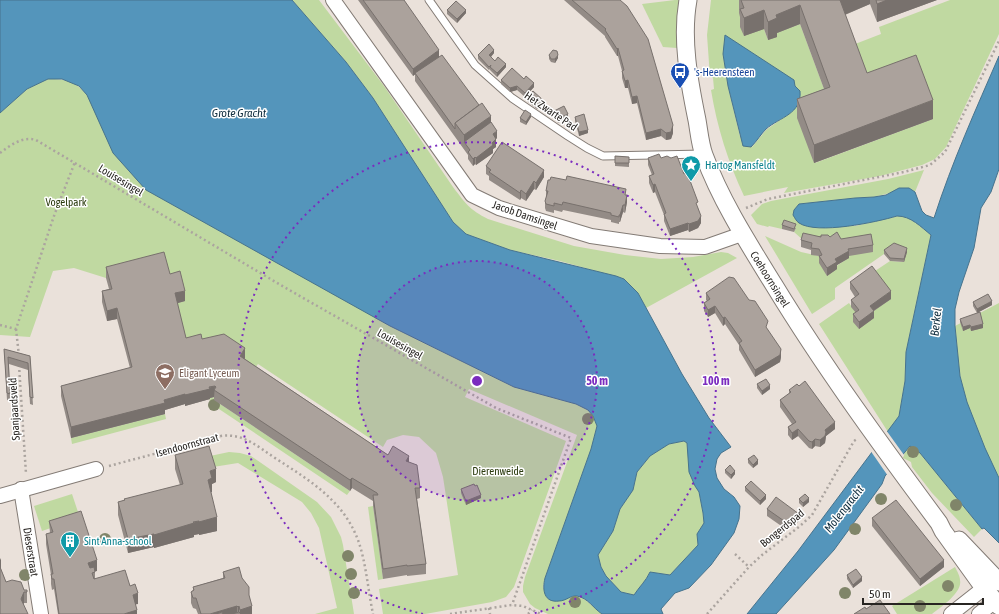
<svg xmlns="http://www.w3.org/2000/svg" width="999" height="614" viewBox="0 0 999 614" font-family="'Asap Condensed',sans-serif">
	<rect width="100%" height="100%" fill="#eae1da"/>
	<g fill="#c0d9a1" fill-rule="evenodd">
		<path d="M 292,0 L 319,0 L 384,86 L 453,187 C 465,203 470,210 488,219 L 574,246 L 625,255 L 661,259 L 693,257 L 721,252 L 728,253 L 737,258 L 646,308 L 638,293 L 624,279 L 560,261 L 510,250 L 466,234 L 453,222 L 373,98 L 346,62 Z"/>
		<polygon points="675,0 680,0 677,48 663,47 642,4"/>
		<path d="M 711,0 L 757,0 L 764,29 L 768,40 L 776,33 L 800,24 L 830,105 L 815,163 L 933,119 L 867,92 L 850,46 L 881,34 L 879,27 L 950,0 L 999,0 L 999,34 L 946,147 L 935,159 L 922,165 L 880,176 L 784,193 L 788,187 L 744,196 C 728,162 717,127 711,90 L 714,89 L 713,78 L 710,77 L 707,35 ZM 723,54 L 794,110 L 766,130 L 752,147 L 740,136 L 728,86 Z"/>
		<path d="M 48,79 C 66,79 75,81 87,95 L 390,326 L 514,387 L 576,404 L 588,410 L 593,416 L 597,426 L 591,449 L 545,578 L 543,588 L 568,598 L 575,596 L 583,598 L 602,614 L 548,614 L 535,608 L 530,604 L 523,592 L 523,586 L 525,577 L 577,435 L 469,389 L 465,397 L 566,441 L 514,587 L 506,597 L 492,602 L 425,614 L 383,614 L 379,589 L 458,575 L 443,477 L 436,453 L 419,437 L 403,435 L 387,440 L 383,447 L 258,364 L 251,373 L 186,349 L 175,304 L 184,301 L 170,284 L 164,263 L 106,278 L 74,268 L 53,271 L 30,337 L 0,335 L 0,113 L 27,89 Z"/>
		<path d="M 924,170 L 915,192 L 909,188 L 874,197 L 855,198 L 799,204 L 807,226 L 855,226 L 898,216 C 911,216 921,227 931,235 L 906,352 L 905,381 L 901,405 L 899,416 L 888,432 L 819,324 L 849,303 L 859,317 L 872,273 L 890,261 L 904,262 L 884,254 L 835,288 L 835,299 L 812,314 L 765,236 L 801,252 L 819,256 L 822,262 L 835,267 L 848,258 L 803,240 L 794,232 L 796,228 L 782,229 L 769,226 L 768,227 L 757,224 L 751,215 L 762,204 L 771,201 L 888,179 Z"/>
		<path d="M 999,303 L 999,478 C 984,447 965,408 960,375 C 957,358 957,342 955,326 Z"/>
		<polygon points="215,397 214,400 350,491 347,495 216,407 212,408 209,398"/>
		<polygon points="165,414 166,419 72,444 71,438"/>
		<path d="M 685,441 L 687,443 L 695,486 L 699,492 L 703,513 L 704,523 L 697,534 L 698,545 L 670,575 L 650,572 C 646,581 639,587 634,595 L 621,592 L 606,576 L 601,567 L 598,555 L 613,531 L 620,509 L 633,490 L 637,472 L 650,456 L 669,444 Z"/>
		<polygon points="910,446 920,453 982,529 974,537 932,493 912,467 911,462 903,458 905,452"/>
		<polygon points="229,452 240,453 251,456 317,502 331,517 341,537 343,545 354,614 315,614 337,608 319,528 311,513 302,502 238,463 213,467 210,456"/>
		<polygon points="72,494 80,518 42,531 34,506"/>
		<polygon points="373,506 383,579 378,580 368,507"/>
		<path d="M 955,567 C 957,571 960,576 960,580 C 963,592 941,607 932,614 L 897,614 L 892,606 Z"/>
	</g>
	<g fill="#5495bb" stroke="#47738d" fill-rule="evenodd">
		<path d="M 0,0 L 292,0 L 346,62 L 373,98 L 453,222 L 466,234 L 510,250 L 616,276 L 624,279 L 638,293 L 682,374 L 709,418 L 731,447 L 721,453 L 717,459 L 715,469 L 717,478 L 724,489 L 734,497 L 740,506 L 739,519 L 734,533 L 711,565 L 689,588 L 675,593 L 661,609 L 663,614 L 602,614 C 593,608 588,598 577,596 C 571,595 566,601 559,601 C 544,603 542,590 545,578 L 591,449 L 597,426 L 593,416 L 588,410 L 576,404 L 514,387 L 390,326 L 146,190 L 113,153 L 87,95 L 79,86 L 62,79 L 48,79 L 27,89 L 0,113 ZM 684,441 L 687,443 L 689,472 L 695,486 L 699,492 L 703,513 L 704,523 L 697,534 L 698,545 L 670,575 L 650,572 C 646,581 639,587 634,595 L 621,592 L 606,576 L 601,567 L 598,555 L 613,531 L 620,509 L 633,490 L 637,472 L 650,456 L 669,444 Z"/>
		<path d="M 725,35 L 794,80 L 795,86 L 800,91 C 802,114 780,117 766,129 C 761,134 757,141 751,147 L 743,146 L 728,86 L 723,54 Z"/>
		<path d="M 999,56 L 999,169 L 991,192 L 981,208 L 974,248 L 959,292 L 955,309 L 955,326 L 960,376 L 967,402 L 985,448 L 999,478 L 999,543 L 984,528 L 982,529 L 920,453 L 910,446 L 885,476 L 882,484 L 834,550 L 776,614 L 747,614 L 798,551 L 899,416 L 905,381 L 906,352 L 931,235 C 921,227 911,216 897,216 C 877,222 817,235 799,223 C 796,221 795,218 793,215 L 794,210 L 799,204 L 855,198 L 874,197 L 886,195 L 899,188 L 909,188 L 915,192 L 922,211 L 926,215 L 934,218 C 952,162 976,109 999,56 Z"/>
	</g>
	<polygon fill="#eae1da" points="886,430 904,455 888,476 870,450"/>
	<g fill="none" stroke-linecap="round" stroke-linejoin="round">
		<g stroke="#837b75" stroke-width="9">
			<polyline id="service" points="429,0 475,65 512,98 568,136 587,148 603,156 704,154"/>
		</g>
		<g stroke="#837b75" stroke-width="16">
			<g id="minor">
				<polyline points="333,0 472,195 499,208 591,236 660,246 705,247 742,234"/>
				<polyline points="21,489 41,614"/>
				<polyline points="0,496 96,469"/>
				<polyline points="951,614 984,588"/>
				<polyline points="979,614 995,601"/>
			</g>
		</g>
		<g stroke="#837b75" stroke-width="19">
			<g id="tertiary">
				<path d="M 688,0 C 681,39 689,81 697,120 C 699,131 700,144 704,155 C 721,201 748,243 774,285 C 824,367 881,445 939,523 L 943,531 L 984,588 L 999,606"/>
				<polyline points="959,540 999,582"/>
			</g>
		</g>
		<g stroke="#aba49f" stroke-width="2.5" stroke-dasharray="2 3" stroke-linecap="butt">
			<path d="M 0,153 C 11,145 22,136 36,140 L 284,287 L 496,408 L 571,438 L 512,605"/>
			<polyline points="746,208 768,199 904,172 930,165 945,152 999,41"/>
			<polyline points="0,325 16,329 55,213 75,162"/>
			<polyline points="16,329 19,356"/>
			<polyline points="19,365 26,474"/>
			<path d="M 109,466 L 221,436 C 243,433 257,446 275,458 C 309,480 343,500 358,540 C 366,562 368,590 373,614"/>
			<polyline points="735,554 749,567"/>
			<polyline points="489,608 490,614"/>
			<polyline points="450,614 512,605 523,606 541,614"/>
			<polyline points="528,614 532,610"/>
			<polyline points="707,614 749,567 762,555 800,526 812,515 854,441 857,439"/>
		</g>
		<use href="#service" stroke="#fff" stroke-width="7"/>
		<use href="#minor" stroke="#fff" stroke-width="14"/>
		<use href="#tertiary" stroke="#fff" stroke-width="17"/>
	</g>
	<g fill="#808569">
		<circle cx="214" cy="405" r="6"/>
		<circle cx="588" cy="419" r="6"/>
		<circle cx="913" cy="452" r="6"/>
		<circle cx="881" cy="499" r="6"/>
		<circle cx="956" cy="505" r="6"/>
		<circle cx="855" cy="529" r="6"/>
		<circle cx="105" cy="539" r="6"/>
		<circle cx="348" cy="556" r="6"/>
		<circle cx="351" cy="574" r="6"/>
		<circle cx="25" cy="575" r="6"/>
		<circle cx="948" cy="586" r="6"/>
		<circle cx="354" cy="593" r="6"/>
		<circle cx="845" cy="593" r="6"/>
		<circle cx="575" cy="602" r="6"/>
		<circle cx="920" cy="606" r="6"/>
	</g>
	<g fill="#938b86">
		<polygon points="358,0 404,0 439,57 491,122 497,138 496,139 496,147 493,149 493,153 476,165 475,164 473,166 468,159 468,155 415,81 415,74 413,76"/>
		<polygon points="564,0 620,0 673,133 671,139 666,140 661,136 646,140 637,103 632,104 628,88 625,88 622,78 622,71 618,56 617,56 605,37 605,36"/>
		<polygon points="739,0 937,0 877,22 870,4 845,15 867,73 933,119 814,163 797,118 797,99 824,89 800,24 777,33 777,37 768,40 764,29 744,36 740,27 740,17 739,13"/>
		<polygon points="447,10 466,13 457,23 447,14"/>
		<polygon points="494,53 491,57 495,61 506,67 497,77 490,70 490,69 489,70 478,59 478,55"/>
		<polygon points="549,55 558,58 555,63 551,62 549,59"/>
		<polygon points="524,79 534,87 525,97 517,90 510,92 501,84 501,80"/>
		<polygon points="527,97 543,103 537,109 527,101"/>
		<polygon points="554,111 568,118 558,123 554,115"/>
		<polygon points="531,117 526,125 520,122 520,118"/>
		<polygon points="575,117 588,133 579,136 575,121"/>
		<polygon points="615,156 629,157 629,167 615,166"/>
		<polygon points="648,158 661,158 698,208 701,223 698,228 689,232 688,230 670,236 664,221 664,215 655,192 653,193 649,183 649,176 652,175 648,165"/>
		<polygon points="486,166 544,177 536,190 534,189 526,201 521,198 520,200 489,180 489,176 486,174"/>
		<polygon points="546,191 626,195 627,202 625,213 623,212 620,222 619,222 619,224 611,222 611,220 563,210 562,212 554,210 554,213 546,211 545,208 545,201 546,198"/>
		<polygon points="782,225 796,228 794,232 782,229"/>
		<polygon points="819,236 830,237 873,245 873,252 849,256 849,258 837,265 837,269 827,276 819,263 819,256 811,255 811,250 801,247 801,240"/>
		<polygon points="884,250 907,252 904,262 890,261 884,254"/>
		<polygon points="106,267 170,274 185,301 177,303 186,338 202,339 245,358 245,359 388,455 409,462 420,488 420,498 417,499 426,564 426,574 407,576 407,575 383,579 373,506 373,501 352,488 350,491 214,400 214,397 210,398 210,399 185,406 185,404 165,410 165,414 71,438 61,396 61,386 130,368 117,319 107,321 102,302 102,291 109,289 106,278"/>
		<polygon points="850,282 891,299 874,311 874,318 859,329 853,322 853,314 856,313 851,307 851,300 855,297 850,289"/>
		<polygon points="706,293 767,329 781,357 780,362 755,377 739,350 739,345 725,324 723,326 715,313 708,317 704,311 704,303 707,301 706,300"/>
		<polygon points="973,302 992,305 977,313 973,306"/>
		<polygon points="960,319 983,328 971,331 970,328 963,331 960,322"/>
		<polygon points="4,349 30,356 33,405 30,404 28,370 9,364 10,401 7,400"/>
		<polygon points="757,384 770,389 762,395 757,388"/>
		<polygon points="789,390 835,429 826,436 825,443 820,447 815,446 812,449 809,448 798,436 792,440 788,435 788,427 792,424 780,407 780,400 789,394"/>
		<polygon points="175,455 216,482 212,484 212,492 211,492 217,531 199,535 199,534 194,535 194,537 154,548 154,547 128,553 118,515 118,502 180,485 175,469"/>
		<polygon points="748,459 758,464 753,468 748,463"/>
		<polygon points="725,470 735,474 731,479 725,473"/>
		<polygon points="745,487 766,499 760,505 745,491"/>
		<polygon points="461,489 481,498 466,505 461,493"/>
		<polygon points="799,499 809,502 803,507 799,503"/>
		<polygon points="767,509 799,521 787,530 767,516"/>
		<polygon points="872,518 944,567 920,586 872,526"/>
		<polygon points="49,521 97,571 95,571 95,579 130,586 138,604 135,604 137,614 58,614 54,589 52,590 51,584 51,575 46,544 46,534 50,533"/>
		<polygon points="1,569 6,582 24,590 27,590 27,603 24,603 23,604 0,614"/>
		<polygon points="223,572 242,578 249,596 252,614 198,614 196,609 193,608 191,603 191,592 193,590 193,587 223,578"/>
		<polygon points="847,575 862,581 853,588 847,579"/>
	</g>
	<g fill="#78716d">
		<polygon points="839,0 870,0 870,4 839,17"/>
		<polygon points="887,0 937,0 877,22 877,4"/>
		<polygon points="800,5 800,24 777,33 777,37 768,40 768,22 776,15"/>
		<polygon points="466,10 466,13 457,23 457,19"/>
		<polygon points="764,10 764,29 744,36 744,18"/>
		<polygon points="618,48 618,56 617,56 617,49"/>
		<polygon points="439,50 439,57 413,76 413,69"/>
		<polygon points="494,50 494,53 489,59 489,55"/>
		<polygon points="558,55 558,58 555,63 555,59"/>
		<polygon points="506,64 506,67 497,77 497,73"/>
		<polygon points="628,80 628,88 625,88 625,81"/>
		<polygon points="534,83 534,87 525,97 525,93"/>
		<polygon points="517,86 517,90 510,92 510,88"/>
		<polygon points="637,96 637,103 632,104 632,97"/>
		<polygon points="543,100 543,103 537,109 537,106"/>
		<polygon points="933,100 933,119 814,163 814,145"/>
		<polygon points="531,114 531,117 526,125 526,122"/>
		<polygon points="568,114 568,118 558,123 558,119"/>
		<polygon points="491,116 491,130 464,142 464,135"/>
		<polygon points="673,125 673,133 671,139 666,140 666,133"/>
		<polygon points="661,129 661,136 646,140 646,133"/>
		<polygon points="588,130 588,133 579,136 579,132"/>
		<polygon points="497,131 497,138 493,141 493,134"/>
		<polygon points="496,139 496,147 493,149 493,153 476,165 476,158 492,143"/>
		<polygon points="475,157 475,164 473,166 473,159"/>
		<polygon points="544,170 544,177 536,190 536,183"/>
		<polygon points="534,181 534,189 526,201 526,194"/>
		<polygon points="655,184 655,192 653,193 653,185"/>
		<polygon points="521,190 521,198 520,200 520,193"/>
		<polygon points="627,195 627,202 625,213 625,205"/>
		<polygon points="623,205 623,212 620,222 620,215"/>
		<polygon points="701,216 701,223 698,228 689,232 689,224"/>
		<polygon points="688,223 688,230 670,236 670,229"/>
		<polygon points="907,248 907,252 904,262 904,259"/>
		<polygon points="849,251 849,258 837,265 837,269 827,276 827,268 835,259"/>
		<polygon points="185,291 185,301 175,304 175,293"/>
		<polygon points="891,291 891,299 870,313 870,306"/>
		<polygon points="992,301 992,305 977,313 977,309"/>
		<polygon points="715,306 715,313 708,317 708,310"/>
		<polygon points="117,308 117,319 107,321 107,311"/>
		<polygon points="874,311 874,318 859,329 859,322"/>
		<polygon points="725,317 725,324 723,326 723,318"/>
		<polygon points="983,324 983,328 971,331 971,327"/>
		<polygon points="970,325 970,328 963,331 963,327"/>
		<polygon points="245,348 245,358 240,366 240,356"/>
		<polygon points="781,349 781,357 780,362 755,377 755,370"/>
		<polygon points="770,385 770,389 762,395 762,391"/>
		<polygon points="215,386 214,397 210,398 210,399 185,406 185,395"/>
		<polygon points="185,394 185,404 165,410 165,414 71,438 71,427"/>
		<polygon points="835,422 835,429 826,436 825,443 820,447 820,440 825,430"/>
		<polygon points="798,429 798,436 792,440 792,433"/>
		<polygon points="815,439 815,446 812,449 812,442"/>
		<polygon points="409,456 409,467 406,461"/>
		<polygon points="758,460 758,464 753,468 753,465"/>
		<polygon points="216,469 216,482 212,484 212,492 208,493 208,480 210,471"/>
		<polygon points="735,471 735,474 731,479 731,475"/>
		<polygon points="352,478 352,488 350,491 350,480"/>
		<polygon points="481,495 481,498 466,505 466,501"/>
		<polygon points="766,495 766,499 760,505 760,501"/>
		<polygon points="809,498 809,502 803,507 803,503"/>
		<polygon points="799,514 799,521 787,530 787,523"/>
		<polygon points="217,517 217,531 199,535 199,522"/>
		<polygon points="199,521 199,534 194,535 194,537 154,548 154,535"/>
		<polygon points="154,534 154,547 128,553 128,539"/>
		<polygon points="1,558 1,568 0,571 0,560"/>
		<polygon points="97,560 97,571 88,573 88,563"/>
		<polygon points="944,560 944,567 920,586 920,579"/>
		<polygon points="862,577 862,581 853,588 853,585"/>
		<polygon points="24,592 24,603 21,609 21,599"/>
		<polygon points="138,593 138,604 133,605 133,595"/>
		<polygon points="237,606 237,614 210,614"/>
		<polygon points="239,606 239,614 238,614 238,607"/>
		<polygon points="252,606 252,614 240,614 240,610"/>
		<polygon points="137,610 137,614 124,614"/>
	</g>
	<g fill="#aba29c" stroke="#78716d">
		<polygon points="363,0 404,0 439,50 413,69"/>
		<polygon points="572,0 620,0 627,6 648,39 673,125 671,132 666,133 661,129 646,133 637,96 632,97 628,80 625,81 622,71 624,70 618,48 617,49 605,30 606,29"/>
		<polygon points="741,0 840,0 867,73 916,55 933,100 814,145 797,99 830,87 800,5 776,15 777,18 768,22 764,10 744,18 740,9 744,8"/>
		<polygon points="876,0 887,0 877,4"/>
		<polygon points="456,1 466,10 457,19 447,10"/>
		<polygon points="489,44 494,50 489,55 495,61 498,57 506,64 497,73 490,67 491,65 489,67 478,55"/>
		<polygon points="553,50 557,51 558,55 555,59 551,59 549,55"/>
		<polygon points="442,55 479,105 455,123 455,129 415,73"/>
		<polygon points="512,68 524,79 526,76 534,83 525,93 517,86 510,88 501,80"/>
		<polygon points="533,91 543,100 537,106 527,97"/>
		<polygon points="482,103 491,116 464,135 455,123"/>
		<polygon points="564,106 568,114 558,119 554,111"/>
		<polygon points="525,110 531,114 526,122 520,118"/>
		<polygon points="584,114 588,130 579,132 575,117"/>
		<polygon points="491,122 497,131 493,134 496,139 492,143 493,145 476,158 475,157 473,159 468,152 470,150 464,142"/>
		<polygon points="502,142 544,170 536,183 534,181 526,194 521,190 520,193 489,172 491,170 486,166"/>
		<polygon points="659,154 661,158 667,156 671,158 677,156 684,174 686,173 689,178 698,202 696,203 701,216 698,221 689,224 688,223 670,229 664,214 666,213 655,184 653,185 649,176 654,174 648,158"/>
		<polygon points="615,156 629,157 629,163 615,163"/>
		<polygon points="567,176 626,189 625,195 627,195 625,205 623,205 620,215 619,215 619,217 611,215 611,213 563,202 562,205 554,203 554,206 546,204 545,201 548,191 546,191 548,180 550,180 551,177 566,180"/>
		<polygon points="784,220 796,224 794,229 782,225"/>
		<polygon points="837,232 841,239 871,234 873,245 848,249 849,251 835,259 837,262 827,268 819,256 822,255 819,249 811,248 812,243 801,240 803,233 821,237 821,235 828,235 830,237"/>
		<polygon points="894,243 907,248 904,259 890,258 884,250"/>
		<polygon points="164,252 170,274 180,271 185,291 175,293 186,338 201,334 202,339 224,334 245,348 240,356 388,455 393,446 409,456 406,461 417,465 420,488 415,488 426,564 407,566 407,565 383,569 373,495 378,495 377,493 352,478 350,480 214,390 216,387 215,386 209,387 210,389 185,395 185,394 164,400 165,403 71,427 61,386 132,367 117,308 107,311 102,291 112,289 106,267"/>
		<polygon points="872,266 891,291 870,306 874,311 859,322 853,314 859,310 851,300 859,294 850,282"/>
		<polygon points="729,277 734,278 749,300 755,301 768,321 766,327 781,349 780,355 755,370 739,343 742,341 725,317 723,318 715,306 708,310 704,303 710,299 706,293"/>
		<polygon points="988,294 992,301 977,309 973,302"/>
		<polygon points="980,312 983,324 971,327 970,325 963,327 960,319"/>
		<polygon points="4,349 30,356 33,398 30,397 28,363 8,357 10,394 7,393"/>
		<polygon points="766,379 770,385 762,391 757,384"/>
		<polygon points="805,381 835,422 825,430 826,432 825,436 820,440 815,439 812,442 809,441 798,429 792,433 788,427 796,422 780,400 791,392 789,390 797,384 799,386"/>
		<polygon points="209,446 216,469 210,471 212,478 208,480 217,517 199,522 199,521 193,522 194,523 154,535 154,534 128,539 118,502 125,500 124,499 183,484 175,455"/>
		<polygon points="754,455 758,460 753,465 748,459"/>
		<polygon points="730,465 735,471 731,475 725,470"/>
		<polygon points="751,481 766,495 760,501 745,487"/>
		<polygon points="474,484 475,486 477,485 481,495 466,501 461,489"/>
		<polygon points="805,494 809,498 803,503 799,499"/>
		<polygon points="776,497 799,514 787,523 767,509"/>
		<polygon points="896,500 944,560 920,579 872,518"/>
		<polygon points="81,511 97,560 88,563 90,568 94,567 95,572 92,573 94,579 125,570 130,586 135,584 138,593 133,595 137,610 124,614 59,614 54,579 52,579 51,574 53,574 46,534 53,532 49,521"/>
		<polygon points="0,567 6,582 12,580 21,582 24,590 27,590 27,592 24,592 21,599 28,614 0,614"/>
		<polygon points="239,567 242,578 249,587 249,595 252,606 240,610 239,606 238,607 237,606 210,614 201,614 196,598 193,598 191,592 194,590 193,587 225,578 223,572"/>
		<polygon points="856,569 862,577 853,585 847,575"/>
		<polygon points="880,600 890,614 854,614 865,607 866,609"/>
		<polygon points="222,612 223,614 216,614"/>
		<polygon points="239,612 241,614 232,614"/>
	</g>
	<circle cx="477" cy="381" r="120" fill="#7b2cbf" fill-opacity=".12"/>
	<g fill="none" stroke="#7b2cbf" stroke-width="2" stroke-dasharray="2 4">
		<circle cx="477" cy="381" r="120"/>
		<path d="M423 614A239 239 0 1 1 531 614"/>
	</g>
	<defs>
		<g id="bus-pin" transform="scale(1)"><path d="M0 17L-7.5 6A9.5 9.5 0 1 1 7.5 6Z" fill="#1a4fb4" stroke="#fff"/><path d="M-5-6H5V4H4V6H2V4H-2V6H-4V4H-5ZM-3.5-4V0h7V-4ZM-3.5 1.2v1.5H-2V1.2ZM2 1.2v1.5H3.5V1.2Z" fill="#fff"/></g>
		<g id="sight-pin" transform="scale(1)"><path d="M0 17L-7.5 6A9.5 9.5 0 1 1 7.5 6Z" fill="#0f9aa8" stroke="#fff"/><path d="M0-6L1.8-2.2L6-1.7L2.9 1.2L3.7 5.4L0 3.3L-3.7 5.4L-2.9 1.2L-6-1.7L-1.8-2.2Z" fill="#fff"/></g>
		<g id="school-pin" transform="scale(1)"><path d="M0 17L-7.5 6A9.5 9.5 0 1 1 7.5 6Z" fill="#8d6e63" stroke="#fff"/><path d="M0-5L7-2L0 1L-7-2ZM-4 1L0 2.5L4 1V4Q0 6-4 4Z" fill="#fff"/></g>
		<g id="building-pin" transform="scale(1)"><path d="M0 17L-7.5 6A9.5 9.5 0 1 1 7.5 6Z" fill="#0f9aa8" stroke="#fff"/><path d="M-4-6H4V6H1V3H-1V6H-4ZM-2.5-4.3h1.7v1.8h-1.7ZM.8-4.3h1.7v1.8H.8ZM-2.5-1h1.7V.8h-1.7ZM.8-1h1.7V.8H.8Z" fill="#fff"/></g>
	</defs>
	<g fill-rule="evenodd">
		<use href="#bus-pin" x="680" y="72"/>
		<use href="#sight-pin" x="691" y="165"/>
		<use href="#school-pin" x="165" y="373"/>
		<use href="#building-pin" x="70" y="541"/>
	</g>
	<g text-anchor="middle" stroke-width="3" stroke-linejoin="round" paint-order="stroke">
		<g font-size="11" fill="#164399" stroke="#fff" text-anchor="start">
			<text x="694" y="76">'s-Heerensteen</text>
		</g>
		<g font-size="11" fill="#282522" stroke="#fff">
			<text transform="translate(551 111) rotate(34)" y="4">Het Zwarte Pad</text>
			<text transform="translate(121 180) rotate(31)" y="4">Louisesingel</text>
			<text transform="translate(525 215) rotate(19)" y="4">Jacob Damsingel</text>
			<text transform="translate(770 279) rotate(58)" y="4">Coehoornsingel</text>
			<text transform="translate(400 344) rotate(30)" y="4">Louisesingel</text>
			<text transform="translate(14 409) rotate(-93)" y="4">Spanjaardsveld</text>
			<text transform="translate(187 445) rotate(-15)" y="4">Isendoornstraat</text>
			<text transform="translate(782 528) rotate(-39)" y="4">Bongerdspad</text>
			<text transform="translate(31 552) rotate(81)" y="4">Dieserstraat</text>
		</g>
		<g font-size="11" fill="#0d838f" stroke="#fff" text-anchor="start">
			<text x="705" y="169">Hartog Mansfeldt</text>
			<text x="84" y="545">Sint Anna-school</text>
		</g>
		<g font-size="11" fill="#2a3a0d" stroke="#fff">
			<text x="66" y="206">Vogelpark</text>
			<text x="498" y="475">Dierenweide</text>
		</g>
		<g font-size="11" fill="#785e54" stroke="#fff" text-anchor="start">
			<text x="179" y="377">Eligant Lyceum</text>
		</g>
		<g font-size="12" font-style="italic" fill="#0f2d3e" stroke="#fff">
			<text x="239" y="117">Grote Gracht</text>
			<text transform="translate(936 322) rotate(-84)" y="4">Berkel</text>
			<text transform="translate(844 509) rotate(-52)" y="4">Molengracht</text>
		</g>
	</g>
	<circle cx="477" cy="381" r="6" fill="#7b2cbf" stroke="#fff" stroke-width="2"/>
	<g font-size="12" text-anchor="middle" font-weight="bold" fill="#7b2cbf" stroke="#fff" stroke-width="3" stroke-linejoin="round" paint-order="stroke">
		<text x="597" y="385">50 m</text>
		<text x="716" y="385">100 m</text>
	</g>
	<path d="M863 598v6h120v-6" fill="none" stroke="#282522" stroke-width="2"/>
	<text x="869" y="598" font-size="12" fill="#282522" stroke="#ffffff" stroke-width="3" paint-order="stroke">50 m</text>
</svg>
